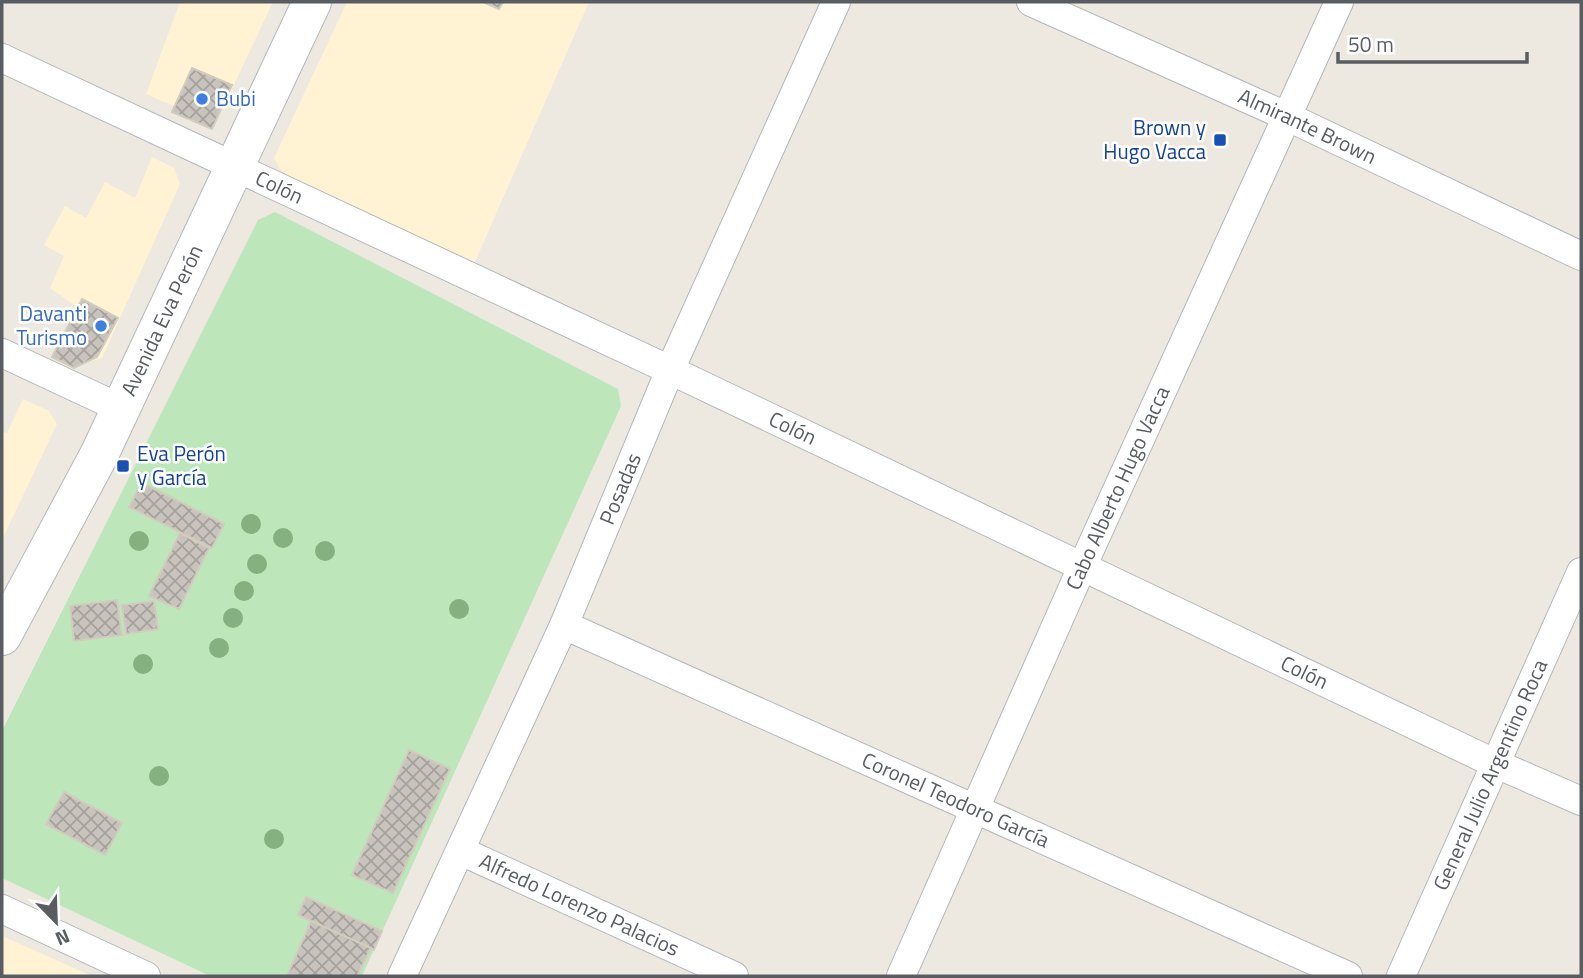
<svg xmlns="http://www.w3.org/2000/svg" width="1583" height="978" viewBox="0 0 1583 978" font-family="'Titillium Web',sans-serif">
	<defs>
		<pattern id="building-cross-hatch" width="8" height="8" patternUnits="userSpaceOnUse" patternTransform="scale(1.75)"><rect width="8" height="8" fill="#c8c4bd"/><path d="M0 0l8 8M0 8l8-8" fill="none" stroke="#a5a29d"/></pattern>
	</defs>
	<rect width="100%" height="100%" fill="#ede9e0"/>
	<g fill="#fff3d3">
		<polygon points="180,2 273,2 220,114 205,120 146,94"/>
		<polygon points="347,2 589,2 474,264 293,181 280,169 274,158"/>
		<polygon points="152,157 174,168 180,184 102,358 72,367 52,357 77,307 50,288 64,256 44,245 65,206 86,218 105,182 135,198"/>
		<polygon points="23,399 49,411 57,424 2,540 2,432 7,433"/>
		<polygon points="2,936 92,976 2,976"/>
	</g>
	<polygon fill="#bde6bb" points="275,212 618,389 621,406 362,976 210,976 2,878 2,731 258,220"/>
	<g fill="url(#building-cross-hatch)" stroke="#d2cbbe" stroke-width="2">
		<polygon points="483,2 503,2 499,9"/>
		<polygon points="192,68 232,85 212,129 172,112"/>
		<polygon points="82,299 118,318 97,357 74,368 52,357"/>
		<polygon points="142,483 224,524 212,548 129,507"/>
		<polygon points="180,533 209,548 179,609 149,596"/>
		<polygon points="117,600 122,635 74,641 70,606"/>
		<polygon points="154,601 158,629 126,634 122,605"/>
		<polygon points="409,750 450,769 393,893 352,875"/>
		<polygon points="64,792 122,823 105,855 46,824"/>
		<polygon points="306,897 382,931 374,950 298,915"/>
		<polygon points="311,921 371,948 357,976 287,976"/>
	</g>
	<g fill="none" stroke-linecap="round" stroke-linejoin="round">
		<g stroke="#b3b7bc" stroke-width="30">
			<g id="street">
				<path id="s1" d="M 1031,2 L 1286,116 L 1581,256"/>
				<path id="s2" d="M 2,58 L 670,370 L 1494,763 L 1581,801"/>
				<polyline points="2,353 122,409"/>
				<path id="s3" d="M 564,625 L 1348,976"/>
				<path id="s4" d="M 461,851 L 734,976"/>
				<polyline points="2,909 146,976"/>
				<path id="s5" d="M 402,976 L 564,625 L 670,370 L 836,2"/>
				<path id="s6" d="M 901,976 L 1082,567 L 1339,2"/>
				<path id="s7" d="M 1401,976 L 1581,572"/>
			</g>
		</g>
		<g stroke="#b4b8be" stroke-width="40">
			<g id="secondary">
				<path id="s8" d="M 2,636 L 99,455 L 312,2"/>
			</g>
		</g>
		<use href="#street" stroke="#fff" stroke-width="28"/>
		<use href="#secondary" stroke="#fff" stroke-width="38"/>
	</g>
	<g fill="#85b07f">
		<circle cx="251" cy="524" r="10"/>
		<circle cx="283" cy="538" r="10"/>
		<circle cx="139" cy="541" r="10"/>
		<circle cx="325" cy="551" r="10"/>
		<circle cx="257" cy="564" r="10"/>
		<circle cx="244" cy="591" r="10"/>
		<circle cx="459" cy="609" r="10"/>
		<circle cx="233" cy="618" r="10"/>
		<circle cx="219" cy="648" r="10"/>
		<circle cx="143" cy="664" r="10"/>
		<circle cx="159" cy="776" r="10"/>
		<circle cx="274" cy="839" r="10"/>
	</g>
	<g fill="#3f7fe0" stroke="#fff" stroke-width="2.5">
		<circle cx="202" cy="99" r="7"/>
		<circle cx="101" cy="326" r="7"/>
	</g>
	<g fill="#1a4fb4" stroke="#fff" stroke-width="2.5">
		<rect x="1213" y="133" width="14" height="14" rx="3.5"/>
		<rect x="116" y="459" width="14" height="14" rx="3.5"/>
	</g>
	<g text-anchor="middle" stroke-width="5" stroke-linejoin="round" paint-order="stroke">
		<g font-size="21" fill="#366cbe" stroke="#fff" text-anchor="start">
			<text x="216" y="106">Bubi</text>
			<text x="87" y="321" text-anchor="end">Davanti<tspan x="87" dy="24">Turismo</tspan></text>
		</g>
		<g font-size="21" fill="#595d62" stroke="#fff">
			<text dy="7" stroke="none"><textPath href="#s1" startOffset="303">Almirante Brown</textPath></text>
			<text dy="7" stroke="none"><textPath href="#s2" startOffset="306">Colón</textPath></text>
			<text dy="7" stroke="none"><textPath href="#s8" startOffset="354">Avenida Eva Perón</textPath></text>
			<text dy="7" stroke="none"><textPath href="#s2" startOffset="873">Colón</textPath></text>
			<text dy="7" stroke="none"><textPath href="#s6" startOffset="534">Cabo Alberto Hugo Vacca</textPath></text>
			<text dy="7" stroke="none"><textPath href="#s5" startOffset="534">Posadas</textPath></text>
			<text dy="7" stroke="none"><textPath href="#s2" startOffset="1440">Colón</textPath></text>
			<text dy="7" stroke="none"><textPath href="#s7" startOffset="220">General Julio Argentino Roca</textPath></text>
			<text dy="7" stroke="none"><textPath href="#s3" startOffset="429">Coronel Teodoro García</textPath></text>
			<text dy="7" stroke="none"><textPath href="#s4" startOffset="130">Alfredo Lorenzo Palacios</textPath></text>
		</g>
		<g font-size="21" fill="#164399" stroke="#fff" text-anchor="end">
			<text x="1206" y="135">Brown y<tspan x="1206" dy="24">Hugo Vacca</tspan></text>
			<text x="137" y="461" text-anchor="start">Eva Perón<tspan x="137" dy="24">y García</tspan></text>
		</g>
	</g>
	<rect width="1583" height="978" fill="none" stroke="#595d62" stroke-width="7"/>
	<g transform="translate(56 922) rotate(157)" stroke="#ffffff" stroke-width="5" paint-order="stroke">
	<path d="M0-5L12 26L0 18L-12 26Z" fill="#595d62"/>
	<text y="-10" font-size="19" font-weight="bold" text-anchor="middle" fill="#595d62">N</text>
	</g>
	<path d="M1338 52v10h189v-10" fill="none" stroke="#595d62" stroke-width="3.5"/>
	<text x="1348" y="52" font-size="21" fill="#595d62" stroke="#ffffff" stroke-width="5" paint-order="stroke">50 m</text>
</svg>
